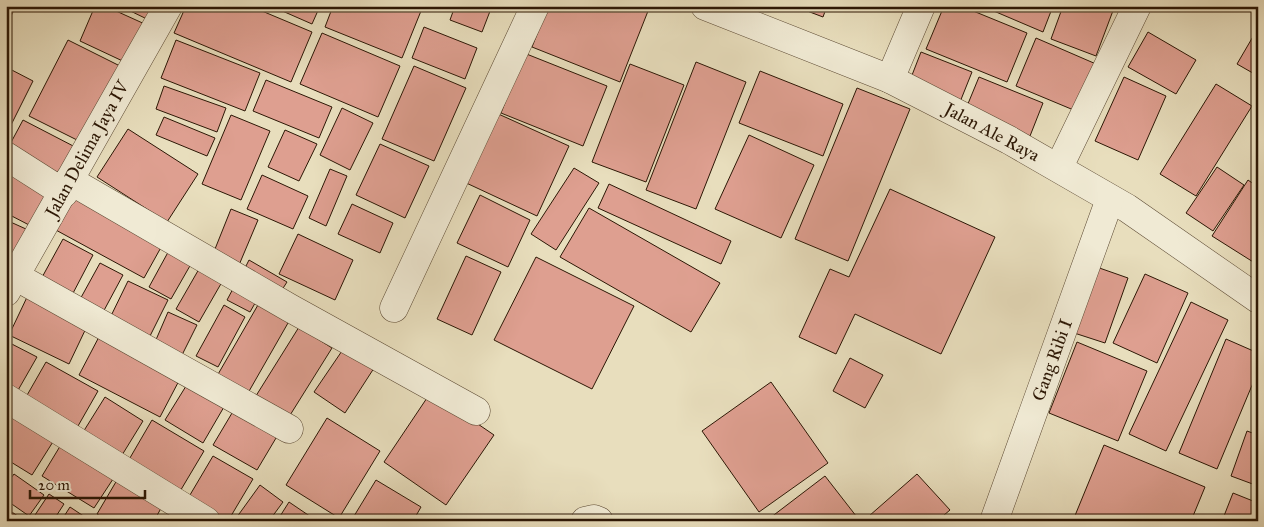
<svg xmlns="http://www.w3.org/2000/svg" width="1264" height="527" viewBox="0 0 1264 527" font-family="'IM FELL Great Primer',serif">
	<rect width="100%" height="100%" fill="#e8debd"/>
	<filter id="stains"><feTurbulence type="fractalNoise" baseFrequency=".004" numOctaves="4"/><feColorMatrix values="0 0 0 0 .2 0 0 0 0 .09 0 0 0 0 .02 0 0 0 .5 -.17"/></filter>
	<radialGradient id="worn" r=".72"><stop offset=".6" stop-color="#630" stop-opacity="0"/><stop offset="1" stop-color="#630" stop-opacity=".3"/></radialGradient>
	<g fill="#de9f90" stroke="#2c1705">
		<polygon points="6,6 16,6 8,22 6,21"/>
		<polygon points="95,6 105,6 147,25 129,64 80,41"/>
		<polygon points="120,6 155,6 149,20"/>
		<polygon points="186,6 250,6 312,32 291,82 174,33"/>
		<polygon points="271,6 320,6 312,24"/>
		<polygon points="333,6 423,6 402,58 325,27"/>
		<polygon points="455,6 492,6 482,32 450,20"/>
		<polygon points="548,6 650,6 620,82 532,47"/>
		<polygon points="794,6 827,6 823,17"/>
		<polygon points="944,6 961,6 1027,33 1007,82 926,49"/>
		<polygon points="982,6 1053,6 1043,32"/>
		<polygon points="1063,6 1114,8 1096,56 1051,39"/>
		<polygon points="424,27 477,48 465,79 412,58"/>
		<polygon points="1258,28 1258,76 1237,64"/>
		<polygon points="1148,32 1196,60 1176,94 1128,67"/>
		<polygon points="322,33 400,66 378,117 300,84"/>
		<polygon points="1036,38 1096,64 1076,111 1016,86"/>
		<polygon points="68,40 124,68 85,144 29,116"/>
		<polygon points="176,40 260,73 245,111 161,78"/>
		<polygon points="921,52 972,72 958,107 907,88"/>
		<polygon points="524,53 607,86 583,146 501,113"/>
		<polygon points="696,62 746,82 696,209 646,190"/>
		<polygon points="630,64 684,85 646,182 592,162"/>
		<polygon points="414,66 466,88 434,161 382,139"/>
		<polygon points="6,67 33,81 7,133 6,132"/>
		<polygon points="760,71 843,104 823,156 739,123"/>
		<polygon points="979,77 1043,103 1030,136 965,111"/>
		<polygon points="1124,77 1166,96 1138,160 1095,141"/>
		<polygon points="266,80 332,107 319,138 253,111"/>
		<polygon points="1216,84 1252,106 1196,196 1160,174"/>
		<polygon points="164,86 226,108 217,132 156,109"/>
		<polygon points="857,88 910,109 848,261 795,239"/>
		<polygon points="342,108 373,123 350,170 320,155"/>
		<polygon points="494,112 569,146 537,216 462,181"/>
		<polygon points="231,115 270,131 241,200 202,184"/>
		<polygon points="164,117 215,138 207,156 156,135"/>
		<polygon points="23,120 79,149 64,177 8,148"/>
		<polygon points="128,129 198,174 167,222 97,177"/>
		<polygon points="285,130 317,144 299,181 268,167"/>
		<polygon points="749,135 814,165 781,238 715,209"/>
		<polygon points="380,144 429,166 405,218 356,195"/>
		<polygon points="1217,167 1244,185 1213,231 1186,213"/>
		<polygon points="574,168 599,183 556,250 531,234"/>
		<polygon points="6,169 49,192 31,226 6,213"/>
		<polygon points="330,169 347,176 326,226 309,218"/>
		<polygon points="262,175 308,196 293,229 247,209"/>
		<polygon points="1248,180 1258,187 1258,265 1212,236"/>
		<polygon points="609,184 731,241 721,264 598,208"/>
		<polygon points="890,189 995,237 941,354 855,314 836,354 799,337 830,269 849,277"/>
		<polygon points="74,192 164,242 144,278 54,229"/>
		<polygon points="480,195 530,220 508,267 457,243"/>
		<polygon points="352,204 393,223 380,253 338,234"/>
		<polygon points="589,208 720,283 691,332 560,257"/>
		<polygon points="231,209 258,220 239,265 213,254"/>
		<polygon points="6,220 26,229 6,272"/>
		<polygon points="298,234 353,260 335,300 279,274"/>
		<polygon points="63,239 93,255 71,297 40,281"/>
		<polygon points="172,245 195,257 171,299 149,287"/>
		<polygon points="466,256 501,272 472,335 437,319"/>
		<polygon points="536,257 634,306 592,389 494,340"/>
		<polygon points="249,260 287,282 278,296 242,274"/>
		<polygon points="203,262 226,275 199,322 176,309"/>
		<polygon points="100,263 123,275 101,316 78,303"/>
		<polygon points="1088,264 1128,278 1105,343 1065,330"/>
		<polygon points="1145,274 1188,293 1157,363 1113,343"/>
		<polygon points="128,281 168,300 147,342 108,322"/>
		<polygon points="235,285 258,298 250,312 227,300"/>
		<polygon points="29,293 89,322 69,364 9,335"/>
		<polygon points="262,298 292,316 248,393 217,376"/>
		<polygon points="1191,302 1228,320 1166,451 1129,434"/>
		<polygon points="224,305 245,317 218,367 196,356"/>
		<polygon points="168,312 197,325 179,361 152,349"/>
		<polygon points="299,327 332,348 287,420 254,399"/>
		<polygon points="101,333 182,375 160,417 79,375"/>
		<polygon points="1226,339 1258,353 1258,371 1217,469 1179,453"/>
		<polygon points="6,341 37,357 17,392 6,386"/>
		<polygon points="1077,342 1147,371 1118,441 1049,413"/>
		<polygon points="346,345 376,365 345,413 314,392"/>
		<polygon points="850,358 883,375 865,408 833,391"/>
		<polygon points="46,362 98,391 74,433 22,404"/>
		<polygon points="191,378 228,400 203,443 165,420"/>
		<polygon points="771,382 828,463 759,512 702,431"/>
		<polygon points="431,392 494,435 446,505 384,462"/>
		<polygon points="105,397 143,421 119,460 80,437"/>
		<polygon points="6,406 56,437 32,475 6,459"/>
		<polygon points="235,408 279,433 257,470 213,445"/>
		<polygon points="327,418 380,451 339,518 286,485"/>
		<polygon points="152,420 204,451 179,493 127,463"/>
		<polygon points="1247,431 1258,435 1258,486 1231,476"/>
		<polygon points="62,443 115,476 94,508 42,476"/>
		<polygon points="1104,445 1205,487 1191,521 1081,521 1074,518"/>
		<polygon points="213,456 253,479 228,521 223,521 187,500"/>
		<polygon points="14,474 44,495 29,516 6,500 6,485"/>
		<polygon points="917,474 950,510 937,521 873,521 869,516"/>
		<polygon points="120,475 165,501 154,521 108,521 97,514"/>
		<polygon points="825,476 860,521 766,521"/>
		<polygon points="376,480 421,507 413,521 351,521"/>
		<polygon points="260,485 283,502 269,521 234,521"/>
		<polygon points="1233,493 1258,503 1258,521 1222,521"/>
		<polygon points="49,494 64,504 53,521 31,521"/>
		<polygon points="289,502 317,521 277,521"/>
		<polygon points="177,505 198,521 165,521"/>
		<polygon points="70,507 91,521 61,521"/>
		<polygon points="6,508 25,521 6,521"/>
	</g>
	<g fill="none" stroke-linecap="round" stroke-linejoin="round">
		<g stroke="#5b4933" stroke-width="29">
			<g id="minor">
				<polyline points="705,6 890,79 1009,140 1127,208 1258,299"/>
				<polyline points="890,79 921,6"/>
				<polyline points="6,156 64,193"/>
				<polyline points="1059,167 1137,6"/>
				<polyline points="69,180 290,308 476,411"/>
				<polyline points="15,276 289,429"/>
				<polyline points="6,292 168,6"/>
				<polyline points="394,308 535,6"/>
				<polyline points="6,398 206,521"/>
				<polyline points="585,521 594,519 599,521"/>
				<polyline points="994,521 1110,199"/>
			</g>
		</g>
		<use href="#minor" stroke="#f0ead4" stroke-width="28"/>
	</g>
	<g text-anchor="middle" stroke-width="4.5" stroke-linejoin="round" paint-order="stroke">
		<g font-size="18" fill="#2c1705" stroke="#f0ead4">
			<text transform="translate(992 132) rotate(28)" y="6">Jalan Ale Raya</text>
			<text transform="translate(87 149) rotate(-61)" y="6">Jalan Delima Jaya IV</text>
			<text transform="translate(1052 360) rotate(-70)" y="6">Gang Ribi I</text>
		</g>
	</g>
	<rect width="1264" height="527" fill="none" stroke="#e8debd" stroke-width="25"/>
	<rect x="8" y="8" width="1249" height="512" fill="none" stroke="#2c1705" stroke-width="2.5"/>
	<rect x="12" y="12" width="1239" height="502" fill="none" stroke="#2c1705"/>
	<path d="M30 490v8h115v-8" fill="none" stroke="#2c1705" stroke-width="2.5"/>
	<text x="38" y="490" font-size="15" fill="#2c1705" stroke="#f0ead4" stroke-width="4" paint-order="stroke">20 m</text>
	<rect width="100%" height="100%" filter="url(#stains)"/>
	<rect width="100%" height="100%" fill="url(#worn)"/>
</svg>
